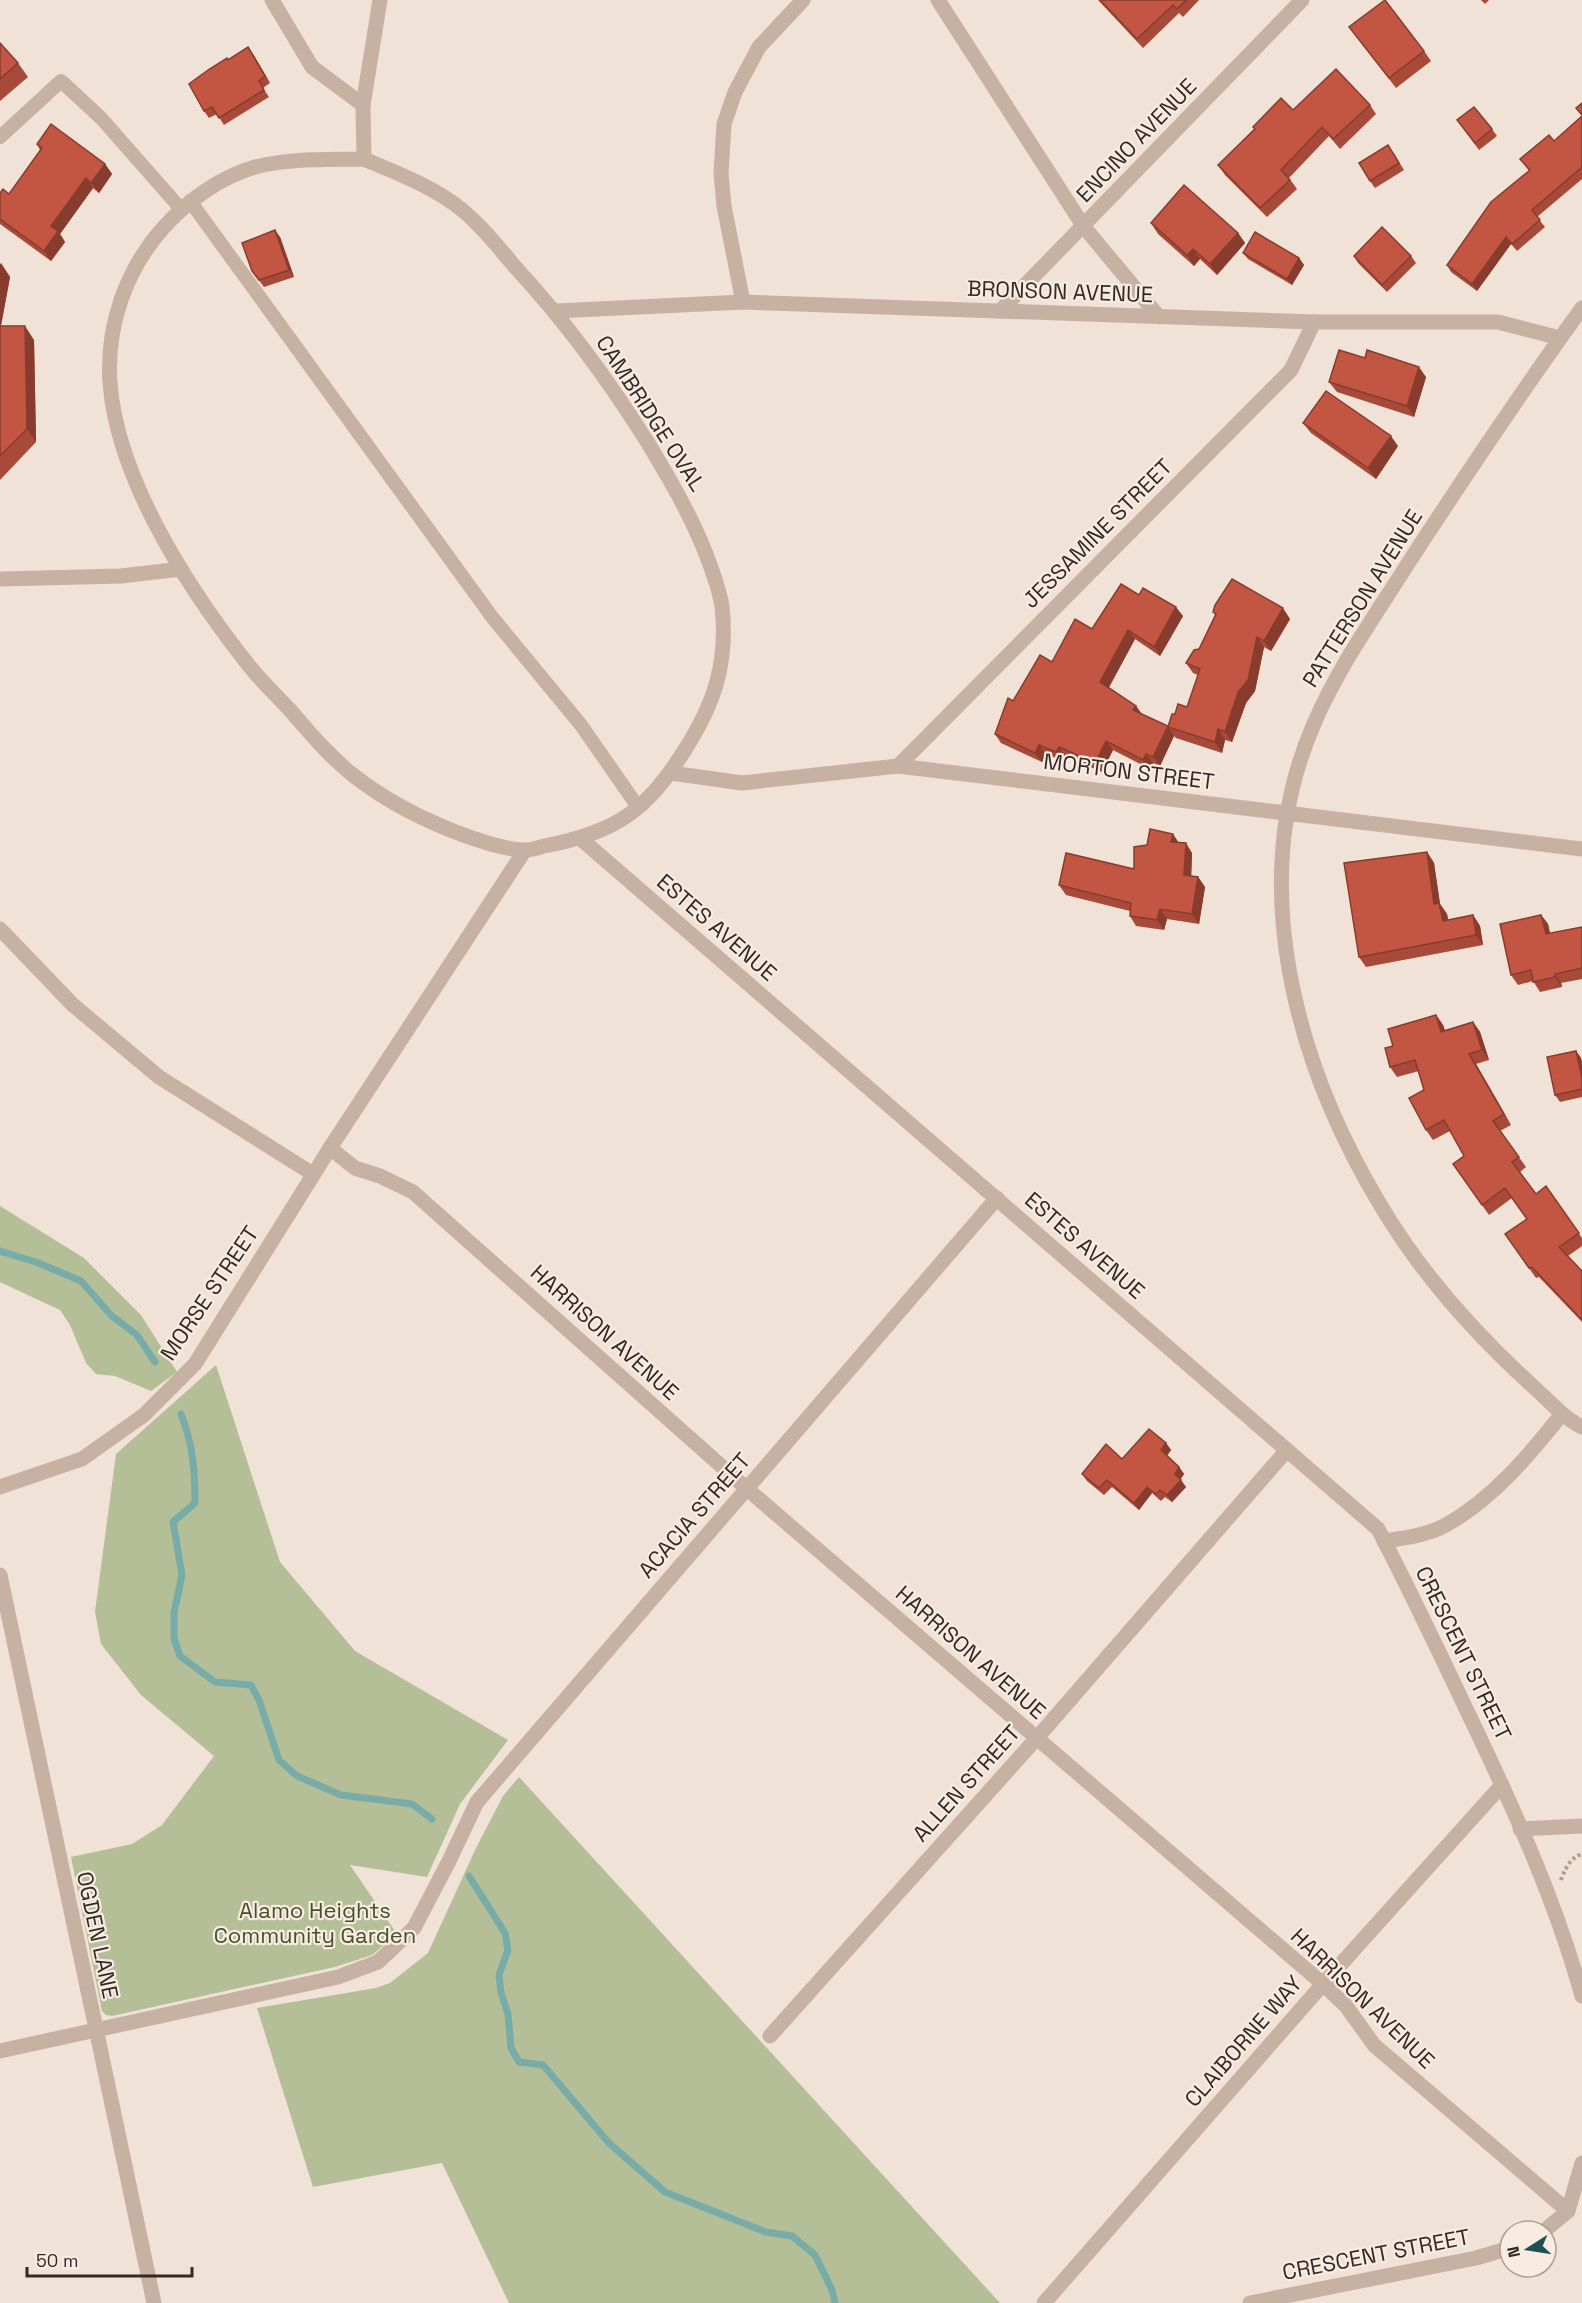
<svg xmlns="http://www.w3.org/2000/svg" width="1582" height="2303" viewBox="0 0 1582 2303" font-family="'Space Grotesk',sans-serif">
	<rect width="100%" height="100%" fill="#f0e2d6"/>
	<g fill="#b4be97">
		<polygon points="0,1206 84,1258 141,1315 177,1372 151,1391 115,1376 96,1374 86,1363 70,1325 60,1310 0,1282"/>
		<polygon points="216,1365 280,1562 355,1651 508,1740 460,1804 427,1877 350,1865 397,1934 372,1955 335,1967 112,2016 106,2015 102,2011 71,1857 132,1844 162,1825 214,1756 141,1695 101,1644 95,1612 116,1454"/>
		<polygon points="519,1777 1000,2303 509,2303 442,2163 313,2187 257,2008 376,1988 390,1983 428,1953 476,1848 503,1796"/>
	</g>
	<g fill="none" stroke-linecap="round" stroke-linejoin="round">
		<g stroke="#77aca9" stroke-width="7">
			<polyline points="0,1251 36,1262 81,1281 112,1316 137,1335 155,1362"/>
			<path d="M 181,1414 C 193,1444 195,1472 195,1503 L 173,1522 L 182,1575 L 174,1613 L 174,1639 L 180,1656 L 215,1682 L 251,1685 L 259,1700 L 279,1760 L 297,1776 L 341,1795 L 412,1804 L 432,1819"/>
			<polyline points="469,1876 505,1933 508,1950 499,1975 501,1993 508,2014 511,2048 519,2062 543,2065 609,2143 665,2192 766,2232 792,2236 815,2255 832,2290 835,2303"/>
		</g>
		<path stroke="#b29b8e" stroke-width="4" stroke-dasharray="3 3" stroke-linecap="butt" d="M 1561,1880 C 1565,1869 1570,1858 1582,1854"/>
		<g stroke="#c7b1a3" stroke-width="14">
			<polyline points="0,137 61,81 101,118 181,209"/>
			<polyline points="190,201 492,617 581,725 638,807"/>
		</g>
		<g stroke="#c7b1a3" stroke-width="15">
			<polyline points="272,0 312,67 363,105"/>
			<polyline points="938,0 1084,227 1159,317"/>
			<path d="M 364,159 C 397,173 434,187 461,209 C 482,226 499,248 516,268 C 566,322 609,381 648,443 C 669,478 689,512 704,549 C 711,567 719,587 722,606 C 728,662 715,702 686,748 C 647,811 617,832 544,846 C 538,848 531,850 525,850 C 504,850 467,837 448,829 C 414,815 382,798 353,775 C 329,756 310,733 290,710 C 274,693 257,677 243,658 C 186,585 117,477 110,383 C 106,326 126,269 164,227 C 189,200 218,178 255,167 C 290,158 328,160 364,159 Z"/>
			<polyline points="364,159 363,105 380,0"/>
			<polyline points="743,302 724,206 721,173 724,124 735,92 759,47 803,0"/>
			<path d="M 1582,308 C 1522,391 1465,476 1409,562 C 1375,616 1338,667 1313,726 C 1245,884 1296,1065 1381,1206 C 1422,1275 1477,1336 1537,1390 C 1551,1403 1565,1419 1582,1427"/>
			<polyline points="556,311 743,302 1314,322 1498,322 1560,338"/>
			<polyline points="1000,311 1302,0"/>
			<polyline points="0,579 121,576 181,569"/>
			<polyline points="898,766 1291,370 1314,322"/>
			<polyline points="671,773 742,783 898,766 1582,849"/>
			<path d="M 581,839 L 1378,1529 C 1410,1590 1440,1654 1470,1717 C 1513,1807 1555,1899 1582,1996"/>
			<polyline points="0,929 73,1005 159,1077 313,1174"/>
			<polyline points="330,1148 355,1168 380,1176 413,1192 746,1488 1323,1984 1346,2006 1374,2045 1568,2211"/>
			<polyline points="0,1487 82,1459 144,1415 195,1364 330,1148 525,850"/>
			<path d="M 1384,1541 C 1405,1538 1428,1535 1446,1525 C 1494,1498 1529,1455 1562,1414"/>
			<polyline points="0,1575 154,2303"/>
			<polyline points="1520,1829 1582,1826"/>
			<polyline points="770,2036 1036,1739 1287,1450"/>
			<polyline points="0,2051 338,1977 378,1962 414,1928 449,1861 477,1802 997,1198"/>
			<polyline points="1544,2231 1568,2211 1582,2163"/>
			<polyline points="1044,2303 1323,1984 1502,1785"/>
			<polyline points="1250,2303 1476,2258 1510,2248"/>
		</g>
	</g>
	<g fill="#a84a39">
		<polygon points="1098,0 1199,0 1183,17 1179,13 1143,48"/>
		<polygon points="1481,0 1489,0 1485,4"/>
		<polygon points="1349,27 1424,51 1431,61 1396,88"/>
		<polygon points="0,43 18,63 28,77 0,101"/>
		<polygon points="253,54 270,83 263,88 269,97 224,125 217,114 209,118 204,111 228,60"/>
		<polygon points="1582,103 1582,179 1537,217 1545,227 1517,251 1511,244 1477,291 1451,272 1447,265 1529,171 1520,159 1554,141 1582,116 1576,108"/>
		<polygon points="1370,105 1376,114 1340,149 1329,136 1289,178 1297,189 1267,217 1225,175 1218,165 1254,129 1293,110"/>
		<polygon points="1457,120 1492,129 1497,136 1479,150"/>
		<polygon points="37,144 105,164 112,174 99,193 93,188 60,234 65,242 51,261 0,224 0,193 9,194 40,150"/>
		<polygon points="1393,152 1404,170 1375,188 1370,181"/>
		<polygon points="1151,223 1238,233 1245,243 1217,275 1200,259 1194,266 1158,234"/>
		<polygon points="280,237 294,277 264,287 252,271"/>
		<polygon points="1243,253 1299,258 1304,265 1292,285 1248,259"/>
		<polygon points="1354,256 1411,256 1416,263 1387,292 1358,263"/>
		<polygon points="0,263 10,277 1,326 34,340 36,442 0,480"/>
		<polygon points="1365,358 1426,377 1414,417 1337,392 1329,382"/>
		<polygon points="1303,423 1398,446 1376,479 1311,433"/>
		<polygon points="1139,595 1183,616 1160,656 1135,639 1109,687 1136,706 1142,714 1168,727 1175,714 1187,707 1198,675 1193,673 1186,663 1199,649 1215,615 1213,612 1290,619 1271,651 1264,647 1255,691 1246,703 1232,742 1225,740 1222,753 1176,738 1174,736 1160,766 1153,763 1150,769 1113,750 1102,772 1065,756 1063,761 1046,754 1042,762 1001,743 995,734 1013,701 1052,662 1092,629"/>
		<polygon points="1173,834 1179,843 1192,853 1191,876 1198,877 1205,887 1199,924 1167,919 1164,930 1136,926 1130,916 1130,911 1066,895 1059,885 1134,869 1147,845"/>
		<polygon points="1427,852 1434,863 1440,904 1447,914 1448,920 1473,915 1480,926 1483,945 1366,967 1359,957"/>
		<polygon points="1541,915 1548,924 1550,933 1582,927 1582,979 1561,983 1562,987 1540,992 1533,981 1518,985 1511,975"/>
		<polygon points="1436,1015 1443,1025 1445,1030 1473,1022 1480,1032 1489,1060 1476,1064 1511,1125 1500,1131 1526,1167 1520,1172 1536,1194 1546,1186 1582,1238 1582,1246 1568,1256 1582,1271 1582,1322 1539,1277 1536,1278 1505,1234 1527,1219 1512,1198 1489,1215 1453,1164 1464,1156 1450,1131 1433,1140 1426,1130 1424,1090 1419,1071 1397,1077 1390,1067 1393,1046"/>
		<polygon points="1576,1051 1581,1058 1582,1063 1582,1097 1560,1102 1555,1095"/>
		<polygon points="1166,1443 1171,1450 1167,1456 1179,1467 1184,1474 1180,1480 1186,1487 1172,1502 1165,1497 1161,1501 1152,1493 1139,1510 1112,1487 1104,1495 1087,1481 1082,1474"/>
	</g>
	<g fill="#883c2e">
		<polygon points="248,47 253,54 270,83 265,76"/>
		<polygon points="105,164 112,174 99,193 91,183"/>
		<polygon points="86,178 93,188 60,234 65,242 51,261 44,251 51,226"/>
		<polygon points="275,230 280,237 294,277 289,270"/>
		<polygon points="1238,233 1245,243 1217,275 1210,264"/>
		<polygon points="1506,237 1511,244 1477,291 1472,284"/>
		<polygon points="1193,249 1200,259 1194,266 1187,255"/>
		<polygon points="1299,258 1304,265 1292,285 1287,279"/>
		<polygon points="1,263 10,277 0,330 0,266"/>
		<polygon points="25,326 34,340 36,442 27,429"/>
		<polygon points="1419,367 1426,377 1414,417 1407,406"/>
		<polygon points="1391,436 1398,446 1376,479 1368,468"/>
		<polygon points="1176,607 1183,616 1160,656 1154,647"/>
		<polygon points="1283,608 1290,619 1271,651 1264,641"/>
		<polygon points="1128,630 1135,639 1107,691 1100,682"/>
		<polygon points="1257,637 1264,647 1255,691 1246,703 1232,742 1225,732"/>
		<polygon points="1136,706 1142,715 1133,710"/>
		<polygon points="1168,726 1174,736 1160,766 1153,757"/>
		<polygon points="1218,729 1225,740 1222,753 1215,742"/>
		<polygon points="1106,741 1113,750 1102,772 1095,763"/>
		<polygon points="1039,745 1046,754 1042,762 1035,753"/>
		<polygon points="1059,747 1065,756 1063,761 1056,752"/>
		<polygon points="1146,754 1153,763 1150,769 1143,760"/>
		<polygon points="1173,834 1179,844 1171,842"/>
		<polygon points="1186,843 1192,853 1191,884 1184,875"/>
		<polygon points="1427,852 1434,863 1440,904 1447,914 1450,931 1443,921 1434,904"/>
		<polygon points="1198,877 1205,887 1199,924 1192,914"/>
		<polygon points="1160,909 1167,919 1164,930 1157,920"/>
		<polygon points="1473,915 1480,926 1483,945 1476,935"/>
		<polygon points="1541,915 1548,924 1552,944 1546,934"/>
		<polygon points="1555,974 1561,983 1562,987 1555,977"/>
		<polygon points="1436,1015 1443,1025 1448,1042 1441,1032"/>
		<polygon points="1473,1022 1480,1032 1489,1060 1482,1050"/>
		<polygon points="1576,1051 1581,1058 1582,1063 1582,1078"/>
		<polygon points="1469,1054 1476,1064 1511,1125 1504,1114"/>
		<polygon points="1166,1443 1171,1450 1165,1457 1161,1450"/>
		<polygon points="1179,1467 1184,1474 1179,1481 1175,1474"/>
		<polygon points="1181,1480 1186,1487 1172,1502 1167,1495"/>
		<polygon points="1147,1487 1152,1493 1139,1510 1134,1503"/>
	</g>
	<g fill="#c35642" stroke="#883c2e" stroke-width="1.5">
		<polygon points="1100,0 1186,0 1177,9 1173,5 1137,39"/>
		<polygon points="1385,0 1424,51 1389,78 1349,27"/>
		<polygon points="0,43 18,63 0,79"/>
		<polygon points="248,47 265,76 259,81 264,90 219,118 212,107 204,111 189,84 208,70 227,58 228,60"/>
		<polygon points="1336,69 1370,105 1333,139 1322,127 1281,170 1290,180 1260,208 1218,165 1255,129 1253,127 1281,98 1293,110"/>
		<polygon points="1582,103 1582,115 1576,108"/>
		<polygon points="1474,107 1492,129 1475,143 1457,120"/>
		<polygon points="1582,116 1582,167 1532,210 1540,220 1512,244 1506,237 1472,284 1447,265 1491,202 1530,170 1520,159 1549,135 1554,141"/>
		<polygon points="51,124 105,164 91,183 86,178 51,226 58,231 44,251 0,219 0,193 3,189 9,194 42,148 37,144"/>
		<polygon points="1388,145 1399,163 1370,181 1359,163"/>
		<polygon points="1184,185 1238,233 1210,264 1193,249 1187,255 1151,223"/>
		<polygon points="1382,227 1411,256 1382,285 1354,256"/>
		<polygon points="275,230 289,270 259,280 252,271 242,243"/>
		<polygon points="1255,232 1299,258 1287,279 1243,253"/>
		<polygon points="0,326 25,326 27,429 0,456"/>
		<polygon points="1339,350 1365,358 1367,350 1419,367 1407,406 1329,382"/>
		<polygon points="1326,391 1391,436 1368,468 1303,423"/>
		<polygon points="1232,579 1283,608 1264,641 1257,637 1248,680 1238,692 1225,732 1218,729 1215,742 1168,727 1172,714 1175,714 1178,704 1187,707 1200,669 1186,663 1194,650 1199,649 1216,614 1213,612 1215,605"/>
		<polygon points="1121,584 1139,595 1143,588 1176,607 1154,647 1128,630 1100,682 1136,706 1133,710 1168,726 1153,757 1146,754 1143,760 1106,741 1095,763 1059,747 1056,752 1039,745 1035,753 995,734 1008,698 1013,701 1040,655 1052,662 1075,619 1092,629"/>
		<polygon points="1150,829 1173,834 1171,842 1186,843 1184,875 1198,877 1192,914 1160,909 1157,920 1130,916 1131,903 1059,885 1066,853 1134,869 1134,847 1147,845"/>
		<polygon points="1427,852 1434,904 1439,903 1443,921 1473,915 1476,935 1359,957 1344,863"/>
		<polygon points="1541,915 1546,934 1582,927 1582,968 1555,974 1555,977 1533,982 1531,970 1511,975 1500,924"/>
		<polygon points="1436,1015 1441,1032 1473,1022 1482,1050 1469,1054 1504,1114 1493,1121 1519,1157 1512,1162 1536,1194 1546,1186 1579,1233 1559,1247 1582,1271 1582,1320 1532,1267 1529,1268 1505,1234 1527,1219 1505,1188 1482,1205 1453,1164 1464,1156 1444,1120 1426,1130 1409,1098 1424,1090 1415,1060 1390,1067 1385,1048 1393,1046 1388,1029"/>
		<polygon points="1576,1051 1582,1078 1582,1089 1555,1095 1547,1057"/>
		<polygon points="1149,1429 1166,1443 1161,1450 1179,1467 1175,1474 1181,1480 1167,1495 1160,1490 1156,1494 1147,1487 1134,1503 1107,1480 1099,1488 1082,1474 1106,1444 1122,1459"/>
	</g>
	<g text-anchor="middle" stroke-width="4.5" stroke-linejoin="round" paint-order="stroke">
		<g font-size="22" fill="#322825" stroke="#f8ece2">
			<text transform="translate(1136 140) rotate(-46)" y="8">ENCINO AVENUE</text>
			<text transform="translate(1060 291) rotate(2)" y="8">BRONSON AVENUE</text>
			<text transform="translate(651 413) rotate(57)" y="8">CAMBRIDGE OVAL</text>
			<text transform="translate(1097 533) rotate(-45)" y="8">JESSAMINE STREET</text>
			<text transform="translate(1362 598) rotate(-58)" y="8">PATTERSON AVENUE</text>
			<text transform="translate(1129 771) rotate(7)" y="8">MORTON STREET</text>
			<text transform="translate(717 927) rotate(41)" y="8">ESTES AVENUE</text>
			<text transform="translate(1085 1245) rotate(41)" y="8">ESTES AVENUE</text>
			<text transform="translate(209 1293) rotate(-56)" y="8">MORSE STREET</text>
			<text transform="translate(605 1332) rotate(42)" y="8">HARRISON AVENUE</text>
			<text transform="translate(694 1515) rotate(-49)" y="8">ACACIA STREET</text>
			<text transform="translate(971 1652) rotate(41)" y="8">HARRISON AVENUE</text>
			<text transform="translate(1464 1653) rotate(64)" y="8">CRESCENT STREET</text>
			<text transform="translate(966 1783) rotate(-48)" y="8">ALLEN STREET</text>
			<text transform="translate(98 1935) rotate(78)" y="8">OGDEN LANE</text>
			<text transform="translate(1363 1998) rotate(44)" y="8">HARRISON AVENUE</text>
			<text transform="translate(1243 2041) rotate(-49)" y="8">CLAIBORNE WAY</text>
			<text transform="translate(1376 2254) rotate(-11)" y="8">CRESCENT STREET</text>
		</g>
		<g font-size="22" fill="#45502a" stroke="#f8ece2">
			<text x="315" y="1918">Alamo Heights<tspan x="315" dy="25">Community Garden</tspan></text>
		</g>
	</g>
	<g transform="translate(1528 2249) rotate(258)"><circle r="28" fill="#f8ece2" stroke="#a99e96" stroke-width="1.5"/>
	<path d="M0-4.5L10 22L0 15L-10 22Z" fill="#1c5251"/>
	<text y="-9" font-size="16" font-weight="bold" text-anchor="middle" fill="#322825">N</text>
	</g>
	<path d="M27 2267v9h165v-9" fill="none" stroke="#322825" stroke-width="3"/>
	<text x="36" y="2267" font-size="18" fill="#322825" stroke="#f8ece2" stroke-width="4.5" paint-order="stroke">50 m</text>
</svg>
